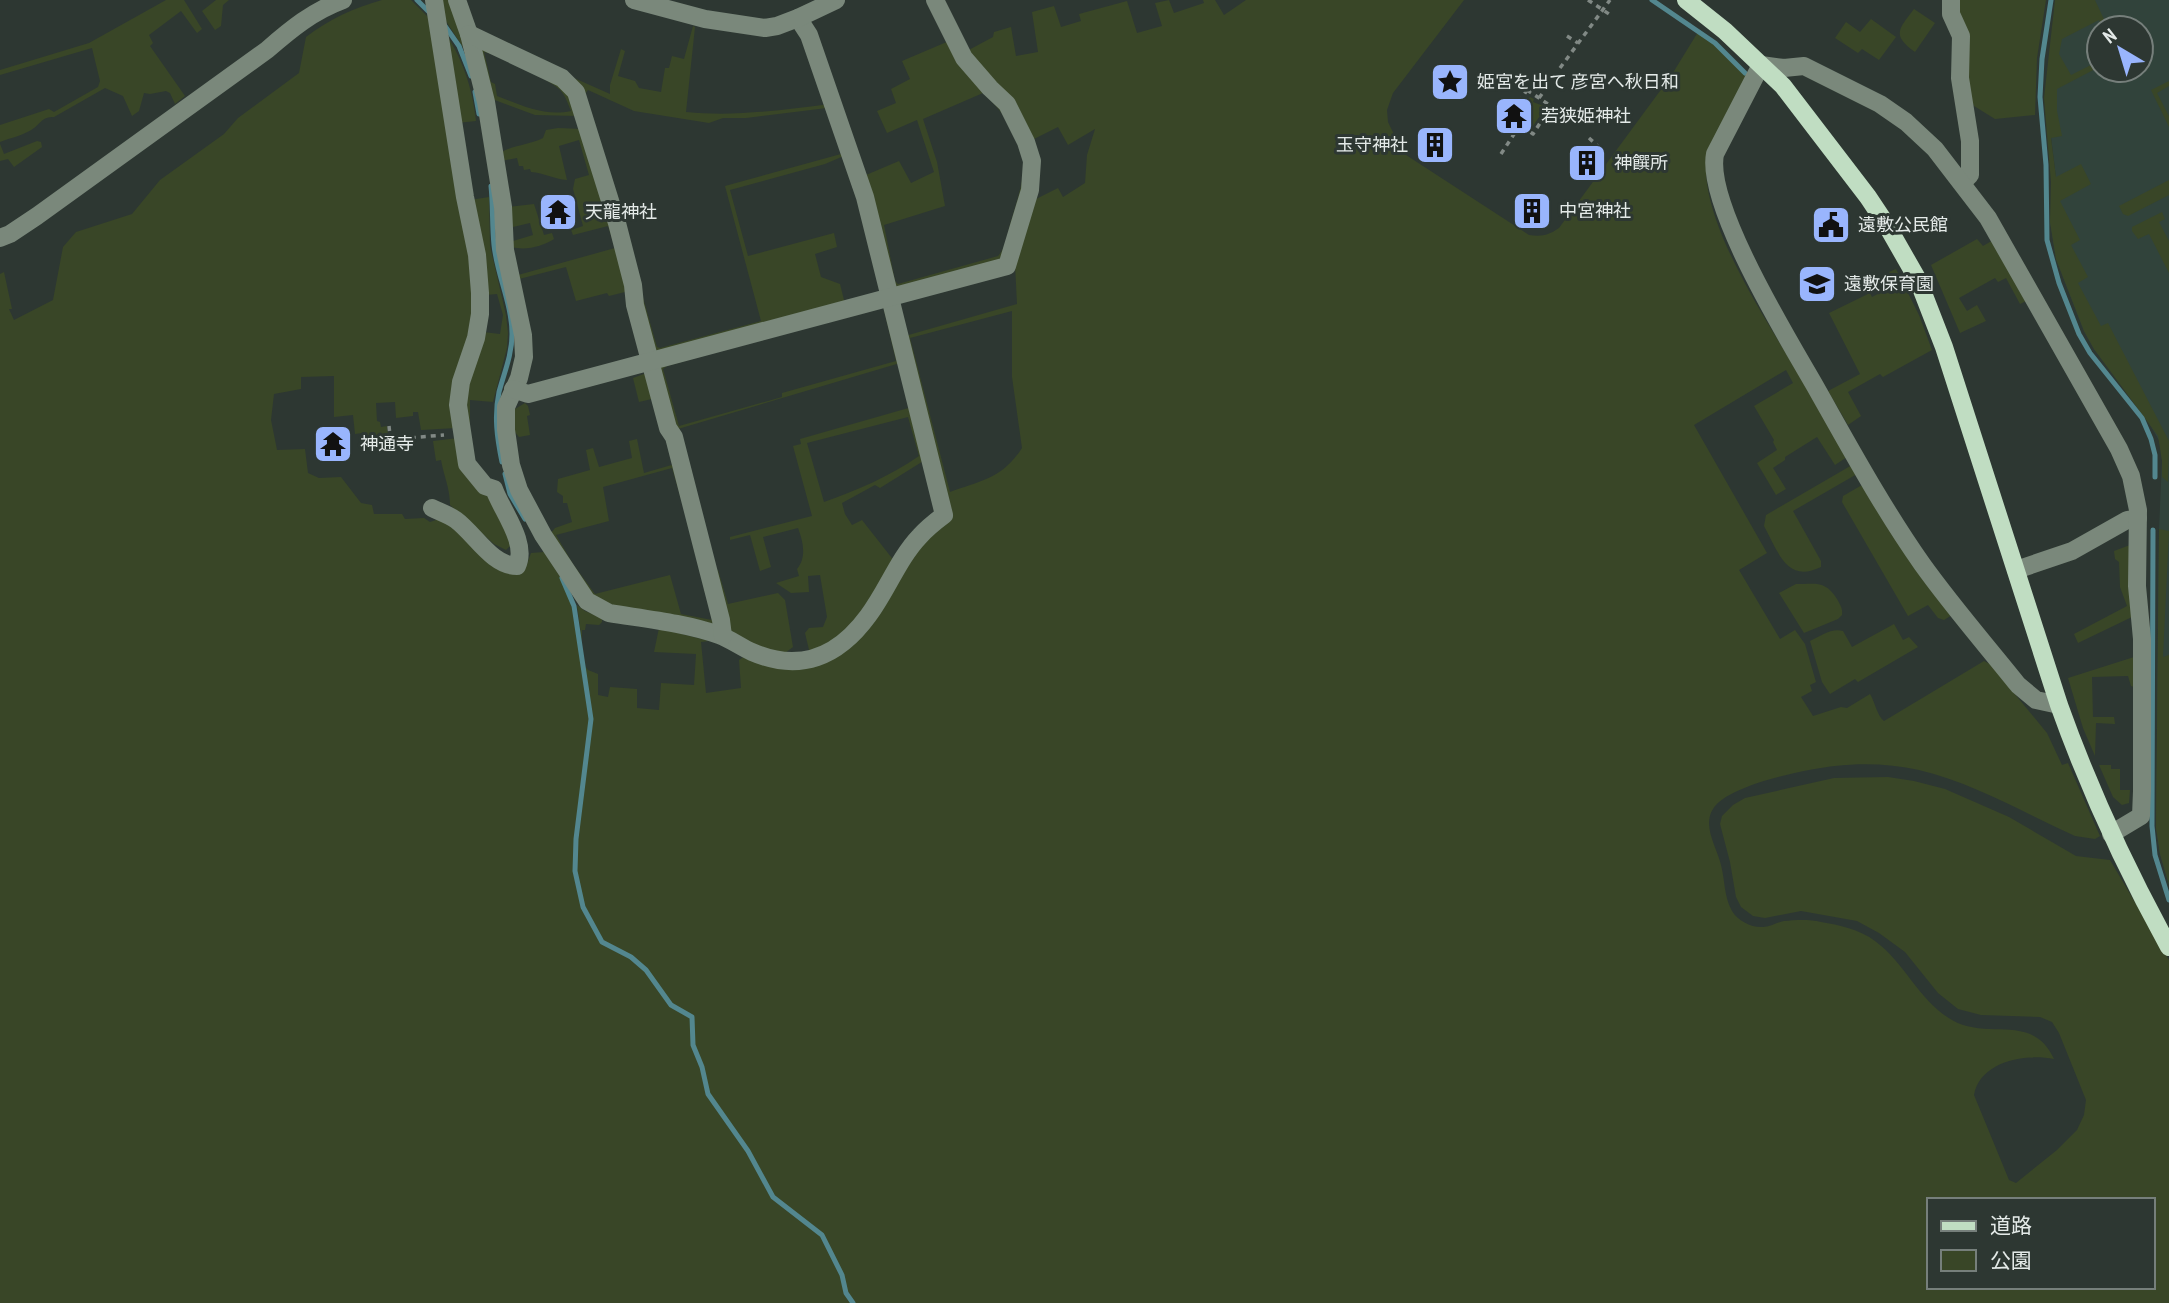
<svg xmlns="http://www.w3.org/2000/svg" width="2169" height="1303" viewBox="0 0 2169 1303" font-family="'PT Sans Narrow','Noto Sans JP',sans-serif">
	<rect width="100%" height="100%" fill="#2d3732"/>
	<path fill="#31433b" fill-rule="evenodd" d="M 2061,0 L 2169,0 L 2169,885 L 2160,854 L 2156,828 L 2159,529 L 2162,461 L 2160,442 L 2145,416 L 2094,349 L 2084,331 L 2056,259 L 2050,222 L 2056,178 L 2051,137 ZM 2099,28 L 2141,28 L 2141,70 L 2099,70 Z"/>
	<g fill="#394627" fill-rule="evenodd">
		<path d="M 166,0 L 184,0 L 202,29 L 197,33 L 181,11 L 149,35 L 153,43 L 150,46 L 185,96 L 175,104 L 170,93 L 166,91 L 150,94 L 144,93 L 139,111 L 132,116 L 123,96 L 105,88 L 54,117 C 42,117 42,122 34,128 C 25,135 10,138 0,142 L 0,125 L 49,109 L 54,112 L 98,87 L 100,81 L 92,48 L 0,75 L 0,70 L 89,43 Z"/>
		<polygon points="216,0 229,0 223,5 221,26 215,30 202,11"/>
		<path d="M 382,0 L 411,0 L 433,22 L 476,292 L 456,428 L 421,430 L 418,412 L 413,412 L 413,416 L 396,418 L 395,402 L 376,403 L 377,421 L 380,422 L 381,427 L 387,426 L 388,436 L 363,438 L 362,433 L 355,434 L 353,415 L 334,417 L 334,376 L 301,377 L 301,389 L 274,394 L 271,420 L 277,450 L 305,449 L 308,473 L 319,478 L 341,477 L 361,503 L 372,505 L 374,514 L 402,514 L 405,519 L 424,518 L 430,522 L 442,518 L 516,570 L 527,564 L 531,553 L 544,552 L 569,590 L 583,664 L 588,670 L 598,674 L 598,695 L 608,697 L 610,687 L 637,689 L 637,708 L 659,710 L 661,683 L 694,685 L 696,654 L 654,652 L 659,628 L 709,641 L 701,642 L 706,693 L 741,688 L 739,660 L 745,656 L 824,658 L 909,557 L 952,512 L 905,336 L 1017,304 L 1015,264 L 1032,201 L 1058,188 L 1063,197 L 1085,183 L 1087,155 L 1095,129 L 1068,145 L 1058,127 L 1030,141 L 965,52 L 993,37 L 994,32 L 1011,27 L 1016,56 L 1038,52 L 1032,12 L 1054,6 L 1061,27 L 1081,21 L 1079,14 L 1127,1 L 1137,33 L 1162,26 L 1155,3 L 1169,0 L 1174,13 L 1204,3 L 1203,0 L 1215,0 L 1224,15 L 1246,0 L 1464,0 L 1393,93 L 1387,110 L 1388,122 L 1403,153 L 1529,235 C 1542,237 1549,235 1559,228 L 1671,76 L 1698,32 L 1721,49 L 1747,74 L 1707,155 C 1697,214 1760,310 1790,360 C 1809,392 1828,425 1847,457 L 1835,465 L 1817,437 L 1785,457 L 1785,460 L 1773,468 L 1786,489 L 1776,495 L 1757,463 L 1777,450 L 1773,442 L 1774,440 L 1754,406 L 1793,383 L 1786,370 L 1694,425 L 1767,553 L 1739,570 L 1780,639 L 1795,630 L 1805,644 L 1816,682 L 1810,685 L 1812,691 L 1801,697 L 1813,716 L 1841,707 L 1847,708 L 1870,694 C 1875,702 1877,716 1884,721 L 1984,661 L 1990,664 L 2047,733 L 2062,765 L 2068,763 L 2100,836 L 2095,839 L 2075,836 C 2024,813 1974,783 1919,770 C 1892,764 1863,763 1835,766 C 1807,769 1727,785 1713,809 C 1702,826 1717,848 1721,865 C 1725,880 1724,897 1732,911 C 1738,921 1752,928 1763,927 C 1770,927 1777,922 1784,921 C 1795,920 1809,919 1821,922 C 1839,925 1859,929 1875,941 C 1905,963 1919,1001 1952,1020 C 1988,1041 2033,1012 2054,1059 C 2024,1053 1980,1062 1974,1095 L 2009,1180 L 2016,1183 L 2057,1150 L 2077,1130 L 2084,1115 L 2086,1100 L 2059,1033 L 2052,1022 L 2040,1017 L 1981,1015 L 1958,1009 L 1938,993 L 1905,952 L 1879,933 L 1857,921 L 1801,911 L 1765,918 L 1753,916 L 1741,907 L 1736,897 L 1730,862 L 1720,824 L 1722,816 L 1733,805 L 1745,798 L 1834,778 L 1888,777 L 1914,781 L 1945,789 L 2009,817 L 2076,856 L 2110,860 L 2169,960 L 2169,1303 L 0,1303 L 0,274 L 4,272 L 12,309 L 9,309 L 14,320 L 53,300 L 63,247 L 76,232 L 132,214 L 160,180 L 224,134 L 238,118 L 299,73 L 306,37 C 330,19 353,8 382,0 ZM 1012,311 L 1012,377 L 1022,448 C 1003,478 981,481 950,492 L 910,338 ZM 1929,1200 L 2153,1200 L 2153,1287 L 1929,1287 Z"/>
		<polygon points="439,0 450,0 468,55 446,21"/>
		<polygon points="1954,0 2046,0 2037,58 2035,115 1995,119 1974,106 1967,91"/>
		<polygon points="2055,0 2095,0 2108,28 2103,28 2099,20 2062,39 2059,54 2071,75 2099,61 2099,67 2057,89 2057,111 2062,136 2051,138 2056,177 2081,164 2091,184 2060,201 2080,240 2071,245 2088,277 2078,283 2101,326 2108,323 2169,441 2168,482 2162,477 2162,461 2158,436 2094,349 2084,331 2056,259 2050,222 2051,182 2044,98"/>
		<path d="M 1914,9 L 1935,23 L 1915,52 C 1892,35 1898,30 1914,9 Z"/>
		<polygon points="1871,19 1896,37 1879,60 1862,49 1858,53 1835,38 1846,22 1860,32"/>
		<path d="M 693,26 L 695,27 L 686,112 C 735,117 781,110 830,104 L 846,155 L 825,164 L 730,190 L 748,256 L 834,233 L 837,247 L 815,254 L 821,277 L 840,284 L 845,304 L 653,352 L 574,78 L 610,94 L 610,85 L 621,49 L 625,51 L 618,76 L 635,81 L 639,88 L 661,92 L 665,68 L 669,68 L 672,56 L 684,59 ZM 588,90 L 634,111 L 709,123 L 723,118 L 746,118 L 827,108 L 841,154 L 725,186 L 761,321 L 660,348 L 657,347 L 585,94 Z"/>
		<path d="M 442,28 C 462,57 472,86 476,121 L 457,123 Z"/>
		<path d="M 949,41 C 985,84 1034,128 1026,189 C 1024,207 1007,242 1001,261 L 895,289 L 866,175 L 899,161 L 911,183 L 934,172 L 917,120 L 887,133 L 877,111 L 896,103 L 891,89 L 910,79 L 902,61 ZM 983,93 C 1003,111 1028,143 1023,174 C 1021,189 1016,205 1011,221 C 1007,234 1007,246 998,256 L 898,284 L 895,281 L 884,225 L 945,206 L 937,162 L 923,119 Z"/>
		<path d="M 480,47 L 566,86 L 578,116 L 535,115 L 492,99 ZM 484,52 C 497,54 553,81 561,91 C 566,97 568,104 571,111 C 545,117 521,105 497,96 L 495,84 L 491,82 Z"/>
		<polygon points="2169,81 2169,86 2157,93 2169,116 2169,127 2151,90"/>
		<polygon points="1530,97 1534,99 1533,102 1546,107 1533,126 1517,116"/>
		<path d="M 558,128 L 582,129 L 629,291 L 609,296 L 607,293 L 576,301 L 566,267 L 519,279 L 518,275 L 615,248 L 608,226 L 573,235 L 571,230 L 583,226 L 573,189 L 575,179 L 589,175 L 579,140 L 559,146 L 567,180 C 554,179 544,173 531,172 L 530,169 L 524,170 L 523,166 L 519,166 L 517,158 L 501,161 L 500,153 C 513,145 529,145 543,138 L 546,130 Z"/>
		<polygon points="37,141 41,142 42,147 14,167 8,159 0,161 0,144 4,154"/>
		<polygon points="2169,180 2169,195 2128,216 2123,214 2119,206"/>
		<polygon points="489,197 490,246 506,315 508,333 507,348 493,402 470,400 470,429 464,396 483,332 500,334 503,315 497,294 486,295 470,200"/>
		<path d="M 534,204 L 544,235 L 552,233 L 554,239 C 543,246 526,251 512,247 L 513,241 L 533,235 L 530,223 L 513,227 L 510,223 L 508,207 Z"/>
		<polygon points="2162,212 2165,219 2159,222 2169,241 2169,273 2149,234 2138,239 2132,231 2132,227"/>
		<polygon points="1977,239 1983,246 1995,239 2028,300 2020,304 2006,278 1998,282 1995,278 1959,298 1967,311 1977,305 1986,321 1960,333 1931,265"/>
		<polygon points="1896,269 1919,315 1932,350 1883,377 1880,374 1848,392 1861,416 1848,425 1828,391 1860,374 1829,313 1870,293 1872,297 1895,285 1889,272"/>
		<path d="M 885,303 L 900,363 L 678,429 L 673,426 L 660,365 ZM 883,306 L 896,361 L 782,393 L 782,397 L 679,426 L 663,369 L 667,366 Z"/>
		<polygon points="649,372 656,398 639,402 633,378"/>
		<polygon points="525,403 528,406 530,415 527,416 530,435 519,437 514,431 515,409"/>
		<path d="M 912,407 L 925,460 L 880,488 L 875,485 L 842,503 L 845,514 L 852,525 L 862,520 L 895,562 L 845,634 L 810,654 L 805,633 L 809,628 L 823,627 L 827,617 L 820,575 L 808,576 L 809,592 L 791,593 L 776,583 L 799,576 L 797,569 C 807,557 803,541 798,528 L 763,537 L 771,567 L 760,571 L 750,535 L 730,540 L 730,537 L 812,516 L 793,446 L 801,444 L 800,439 ZM 908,417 L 919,456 C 889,477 857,490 824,502 L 807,443 Z"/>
		<path d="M 458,438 L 491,497 L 511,545 L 506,550 L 494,544 L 450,505 C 450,488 444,477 441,460 L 436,461 L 433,441 Z"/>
		<path d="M 637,439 L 644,473 L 675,464 L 716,627 L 635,613 L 593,598 L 551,533 L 555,528 L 572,522 L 567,503 L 563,503 L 563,496 L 557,492 L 558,479 L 590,470 L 586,450 L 593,448 L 599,467 L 632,458 L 629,441 ZM 672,468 L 701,567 L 712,620 L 681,614 L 670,575 L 595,594 L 573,564 L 556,535 L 609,521 L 603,487 Z"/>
		<path d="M 1852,465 L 1857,474 L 1793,511 L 1821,561 L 1821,567 C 1786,584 1778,551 1764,526 L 1766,515 Z"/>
		<polygon points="1862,485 1952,615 1944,620 1938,618 1928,605 1908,616 1842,502 1843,496"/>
		<polygon points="2159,529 2169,531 2163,657 2169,655 2169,885 2160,854 2156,828"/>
		<polygon points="2130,545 2132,617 2078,643 2074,634 2127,606 2120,587 2119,562 2115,559 2114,551"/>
		<polygon points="718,570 728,604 778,593 785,600 793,647 785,653 756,647 729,632 715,571"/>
		<path d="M 1796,584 C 1816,584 1825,580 1837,599 C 1840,605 1843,608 1842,615 L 1838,619 L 1804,633 L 1779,593 Z"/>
		<polygon points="577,605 585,611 602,618 602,622 599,625 586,624 585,630 582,630 582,642"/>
		<path d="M 1894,624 L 1903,640 L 1909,637 L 1918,647 L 1858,682 L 1855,679 L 1830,694 L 1822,682 L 1810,641 C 1821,636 1831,628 1843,631 L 1852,647 Z"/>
		<polygon points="2134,657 2134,687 2131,686 2128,676 2092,677 2093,717 2114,717 2115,724 2096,723 2095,756 2083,728 2068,678"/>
		<polygon points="2099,765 2111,765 2111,769 2120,769 2120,790 2130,790 2129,803 2122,805 2113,797"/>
	</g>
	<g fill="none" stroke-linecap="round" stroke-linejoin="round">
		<g stroke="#53878f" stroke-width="5">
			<polyline points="417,0 430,13"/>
			<polyline points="1652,0 1715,43 1745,73"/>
			<polyline points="2051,0 2042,59 2040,97 2046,165 2047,240 2059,283 2079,334 2090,353 2142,418 2151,439 2155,455 2155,477"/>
			<polyline points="445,26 459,46 471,76"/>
			<polyline points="475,92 479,114"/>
			<path d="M 491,186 C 493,205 492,225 494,245 C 497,275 512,304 512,334 C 512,355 504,373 499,392 C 494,416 497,438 502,462"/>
			<polyline points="505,474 510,494 525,519"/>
			<polyline points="2153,530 2152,826 2155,855 2169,900"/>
			<polyline points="562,578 574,606 591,719 576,839 575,871 583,907 602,942 631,957 646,970 671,1005 692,1017 693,1045 702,1067 708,1094 748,1151 773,1197 822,1235 842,1275 846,1293 853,1303"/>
		</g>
		<g stroke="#818985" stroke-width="3.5" stroke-dasharray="5 5" stroke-linecap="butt">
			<polyline points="1588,0 1612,16"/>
			<polyline points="1567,36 1578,43"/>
			<polyline points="1560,68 1610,0"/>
			<polygon points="1527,90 1551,106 1533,134 1509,118"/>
			<polyline points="1539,98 1550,83"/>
			<polyline points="1589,138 1599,147"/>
			<polyline points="1501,154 1520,125"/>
			<polyline points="389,426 392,455"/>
			<polyline points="361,442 444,435"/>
		</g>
		<g stroke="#7a887b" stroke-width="18">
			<path d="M 457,0 L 469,34 L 486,102 L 503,207 L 505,250 L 523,335 L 524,357 L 519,378 L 506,407 L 506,430 L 511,465 L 519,490 L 543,535 L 587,601 L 609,613 C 646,619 685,623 719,635 C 730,639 741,647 752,652 C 800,673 838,657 868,616 C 887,591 898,559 920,536 C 927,528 936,521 944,515 L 865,197 L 809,35 L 798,18"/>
			<polyline points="634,0 705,19 765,28 777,26 798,18 836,0"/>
			<polyline points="1951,0 1951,14 1961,36 1960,78 1970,141 1970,175 1962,183"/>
			<polyline points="469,34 562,78 576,92 617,223 633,285 635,305 668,428 674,437 721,620 723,636"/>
			<path d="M 0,238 L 10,234 L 37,216 L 267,50 C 291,29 313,11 343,0"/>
			<polyline points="513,389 528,394 1007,266 1030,190 1032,161 1026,142 1007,104 990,88 964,58 935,0"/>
			<path d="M 432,508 C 440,512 449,515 456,520 C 475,534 492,566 517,566 C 528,543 502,511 494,489 L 485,486 L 467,464 L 458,405 L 461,382 L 476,338 L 480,314 L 480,293 L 477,255 L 465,197 L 434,0"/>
			<polyline points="2016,570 2072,551 2127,520 2138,518"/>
			<path d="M 2059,705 L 2036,700 L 2018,685 C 1986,645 1952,606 1922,564 C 1882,507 1849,446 1815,386 C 1788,339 1705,204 1715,154 L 1761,65 L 1784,68 L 1804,66 L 1880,104 L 1906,122 L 1935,149 L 1988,218 L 2119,449 L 2131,476 L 2138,510 L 2137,586 L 2142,639 L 2142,791 L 2141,816 L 2111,834"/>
		</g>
		<path stroke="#c0ddc2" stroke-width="18" d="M 1686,0 L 1725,31 L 1783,86 L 1868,197 L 1886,224 L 1918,280 L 1944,347 L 2059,705 C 2089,789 2126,869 2169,947"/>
	</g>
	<defs>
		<g id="sight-square" transform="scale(2.0125)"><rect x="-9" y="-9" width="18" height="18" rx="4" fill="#99b5fd" stroke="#2d3732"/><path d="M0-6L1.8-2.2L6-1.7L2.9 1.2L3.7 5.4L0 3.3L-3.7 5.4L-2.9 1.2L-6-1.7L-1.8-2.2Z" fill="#111"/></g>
		<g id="temple-square" transform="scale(2.0125)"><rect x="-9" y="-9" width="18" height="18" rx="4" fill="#99b5fd" stroke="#2d3732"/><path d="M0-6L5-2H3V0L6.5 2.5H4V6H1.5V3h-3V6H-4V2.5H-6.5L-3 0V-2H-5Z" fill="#111"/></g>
		<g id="building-square" transform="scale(2.0125)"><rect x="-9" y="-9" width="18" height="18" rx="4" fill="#99b5fd" stroke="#2d3732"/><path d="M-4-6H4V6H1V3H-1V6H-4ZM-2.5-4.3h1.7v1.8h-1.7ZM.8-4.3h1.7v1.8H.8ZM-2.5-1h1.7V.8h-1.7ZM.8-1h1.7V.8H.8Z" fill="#111"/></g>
		<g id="civic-square" transform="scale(2.0125)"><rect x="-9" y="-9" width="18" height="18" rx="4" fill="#99b5fd" stroke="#2d3732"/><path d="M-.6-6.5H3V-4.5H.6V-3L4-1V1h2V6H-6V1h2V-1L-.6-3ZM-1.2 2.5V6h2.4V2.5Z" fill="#111"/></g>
		<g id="school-square" transform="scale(2.0125)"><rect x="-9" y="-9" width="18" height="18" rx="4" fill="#99b5fd" stroke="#2d3732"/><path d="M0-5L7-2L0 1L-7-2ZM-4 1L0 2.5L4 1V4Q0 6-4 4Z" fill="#111"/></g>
	</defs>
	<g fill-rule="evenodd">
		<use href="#sight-square" x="1450" y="82"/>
		<use href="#temple-square" x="1514" y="116"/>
		<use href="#building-square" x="1435" y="145"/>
		<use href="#building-square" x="1587" y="163"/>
		<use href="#building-square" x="1532" y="211"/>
		<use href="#temple-square" x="558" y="212"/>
		<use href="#civic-square" x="1831" y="225"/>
		<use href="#school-square" x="1817" y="284"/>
		<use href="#temple-square" x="333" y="444"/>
	</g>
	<g text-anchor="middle" stroke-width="6" stroke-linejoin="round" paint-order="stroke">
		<g font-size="18" fill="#e4eae8" stroke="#2d3732" text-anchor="start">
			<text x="1477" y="88">姫宮を出て 彦宮へ秋日和</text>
			<text x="1541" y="122">若狭姫神社</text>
			<text x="1408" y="151" text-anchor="end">玉守神社</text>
			<text x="1614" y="169">神饌所</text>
			<text x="1559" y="217">中宮神社</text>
			<text x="585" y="218">天龍神社</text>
			<text x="1858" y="231">遠敷公民館</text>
			<text x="1844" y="290">遠敷保育園</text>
			<text x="360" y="450">神通寺</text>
		</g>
	</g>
	<rect x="1927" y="1198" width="228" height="91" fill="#2d3732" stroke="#767f7b" stroke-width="2"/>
	<rect x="1941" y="1221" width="35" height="10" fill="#c0ddc2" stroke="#767f7b" stroke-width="2"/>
	<text x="1990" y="1233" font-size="21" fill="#e4eae8">道路</text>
	<rect x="1941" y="1250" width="35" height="21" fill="#394627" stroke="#767f7b" stroke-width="2"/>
	<text x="1990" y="1268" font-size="21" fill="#e4eae8">公園</text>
	<g transform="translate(2120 49) rotate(322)"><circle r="33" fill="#2d3732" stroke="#767f7b" stroke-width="2"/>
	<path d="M0-5L12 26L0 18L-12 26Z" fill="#99b5fd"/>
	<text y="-10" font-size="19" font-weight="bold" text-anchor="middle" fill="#e4eae8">N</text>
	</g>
</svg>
